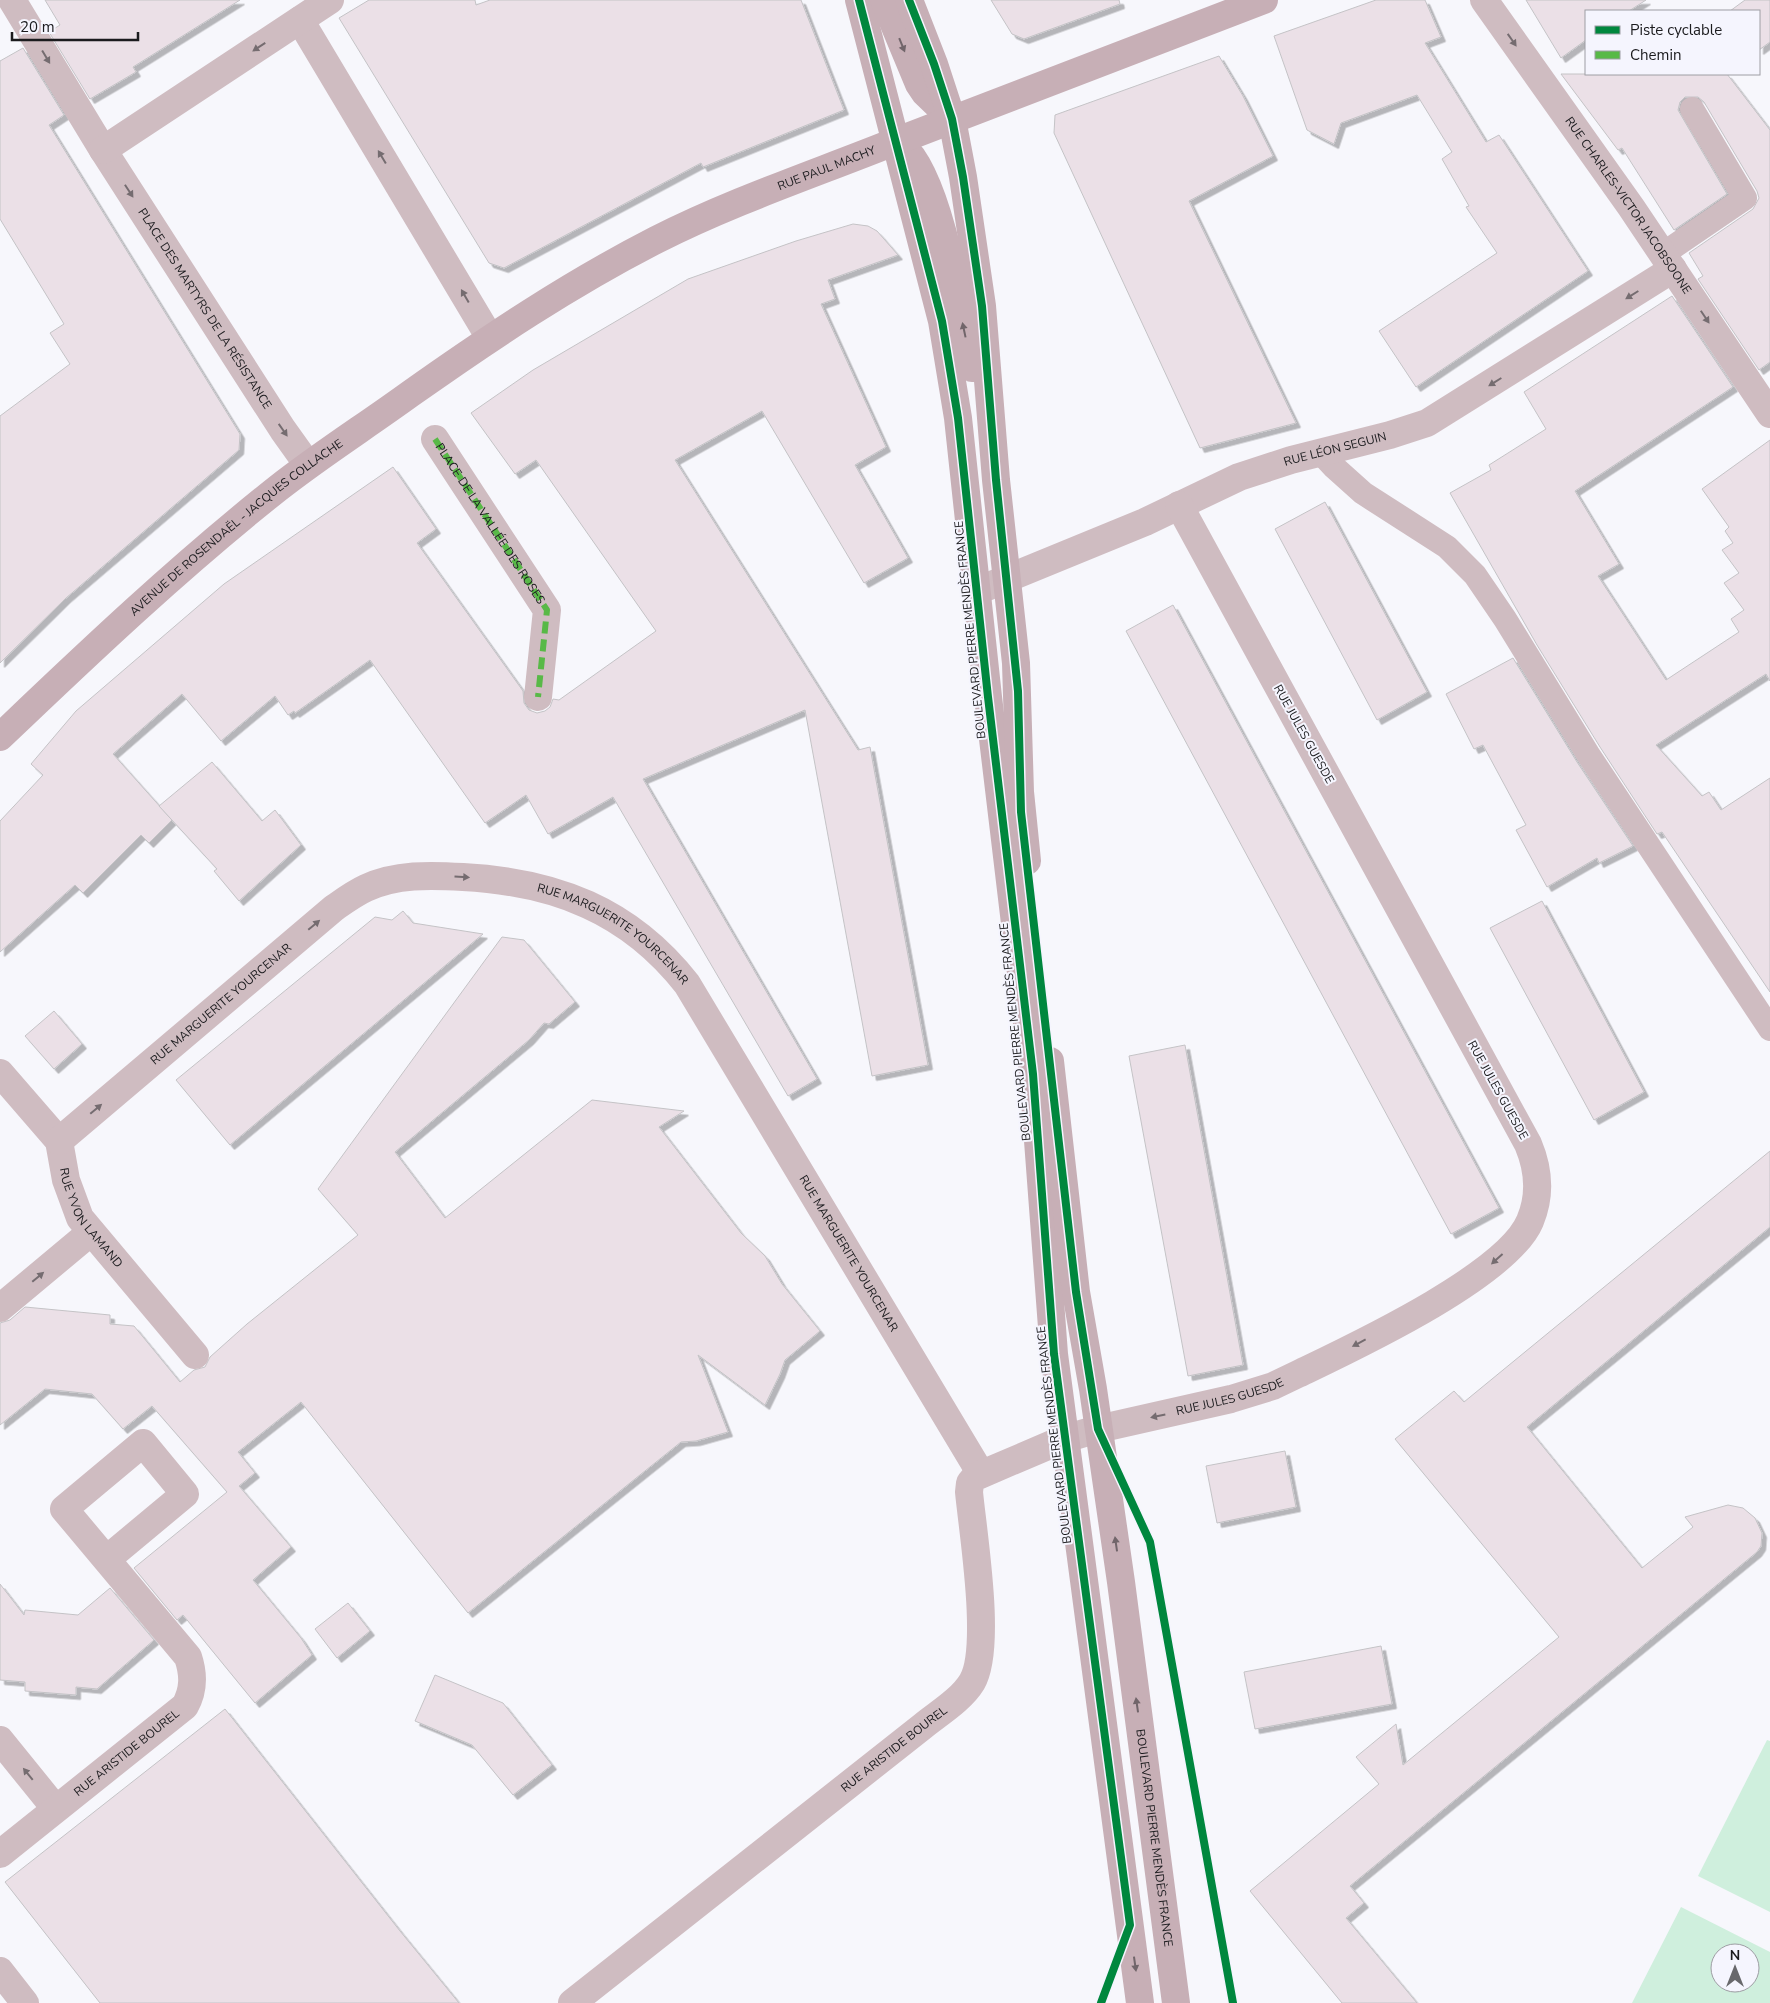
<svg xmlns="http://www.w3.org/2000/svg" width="1770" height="2003" viewBox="0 0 1770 2003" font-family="'Nunito Sans',sans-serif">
	<defs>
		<filter id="shadow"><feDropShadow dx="4.5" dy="4.5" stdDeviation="0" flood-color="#0004"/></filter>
	</defs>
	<rect width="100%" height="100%" fill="#f7f7fc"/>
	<g fill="#cfefdd" fill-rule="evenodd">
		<polygon points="1767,1740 1770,1741 1770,1912 1698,1876"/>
		<path d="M 1681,1907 L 1770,1952 L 1770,2003 L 1632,2003 ZM 1720,1953 L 1750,1953 L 1750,1983 L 1720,1983 Z"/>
	</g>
	<g fill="#ebe0e7" stroke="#c4c3c6" filter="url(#shadow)">
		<polygon points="45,0 240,0 133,67 136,72 90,99 49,32 60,25"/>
		<polygon points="369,0 475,0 476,5 490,0 801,0 844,110 703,167 701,163 504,268 489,263 339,18"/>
		<polygon points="991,0 1119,0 1120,4 1024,39 1012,34"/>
		<polygon points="1376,0 1425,0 1441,37 1425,43 1486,142 1499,135 1588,271 1416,387 1379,331 1497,253 1466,207 1469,206 1442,159 1452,152 1417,95 1341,123 1334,144 1307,130 1274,36"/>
		<polygon points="1526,0 1646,0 1629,11 1586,11 1586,40 1561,58"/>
		<polygon points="1745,0 1770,0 1770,42 1759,50 1759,11 1730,11"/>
		<polygon points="23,48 64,115 49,125 240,434 239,450 66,598 0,663 0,416 70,364 50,333 64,324 0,219 0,61"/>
		<polygon points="1219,56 1243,96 1273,156 1189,201 1296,423 1200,448 1054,133 1055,115"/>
		<polygon points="1561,74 1727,74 1770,130 1770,362 1759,370 1698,279 1703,276 1689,253 1753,209 1759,198 1757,191 1704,102 1698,97 1685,97 1680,102 1678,110 1727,194 1674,230 1622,148 1618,150"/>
		<polygon points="853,224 868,226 877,231 898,255 828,280 835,299 821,304 886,447 855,465 908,558 864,583 762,411 675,460 858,750 870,747 928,1065 872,1076 805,710 643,779 817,1079 788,1096 613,797 548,834 526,795 485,823 370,660 295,713 294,711 288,715 275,696 221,741 182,694 113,754 172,820 149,843 141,835 83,893 75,885 0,952 0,821 43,775 31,764 76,711 224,584 393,467 436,529 417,543 523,691 524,703 529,710 537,713 545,711 550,707 553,699 559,700 656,631 536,460 515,474 471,413 533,370 688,279 796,241"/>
		<polygon points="1672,296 1733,387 1575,491 1619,564 1598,576 1666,680 1739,632 1731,619 1744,610 1724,583 1739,573 1722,550 1733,543 1725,531 1729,527 1702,489 1770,440 1770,681 1766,674 1656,745 1702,796 1709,792 1721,810 1770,778 1770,992 1662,832 1657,834 1600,747 1537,645 1450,493 1491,470 1489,465 1546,429 1524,392"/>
		<polygon points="1325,502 1427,692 1377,720 1275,529"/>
		<polygon points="1173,605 1499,1208 1451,1234 1126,631"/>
		<polygon points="1513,658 1577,762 1633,846 1599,863 1597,858 1547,887 1516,830 1526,825 1483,745 1474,749 1446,694"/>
		<polygon points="212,762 262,821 275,810 301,845 239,901 214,871 217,869 159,806"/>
		<polygon points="1542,901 1644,1092 1594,1120 1490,928"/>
		<polygon points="403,911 413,923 483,934 230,1145 176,1080 375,917 392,920"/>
		<polygon points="502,937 524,940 575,1002 549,1024 544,1023 529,1040 395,1152 445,1218 592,1100 684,1111 659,1127 741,1233 765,1256 782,1284 820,1331 785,1360 780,1374 765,1405 698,1355 728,1432 696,1441 681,1442 468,1613 301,1402 238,1452 255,1473 239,1486 291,1547 253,1580 301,1638 312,1655 255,1703 183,1615 177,1620 134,1568 227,1492 152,1406 123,1429 92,1394 45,1389 0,1425 0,1323 10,1320 25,1307 110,1315 110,1324 134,1326 180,1382 194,1370 205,1367 210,1357 247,1324 358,1235 318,1189"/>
		<polygon points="54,1011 82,1044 54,1069 25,1036"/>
		<polygon points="1185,1045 1243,1365 1188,1376 1129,1056"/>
		<polygon points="1770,1151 1770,1227 1527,1427 1642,1568 1693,1527 1685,1517 1728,1505 1743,1508 1755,1518 1762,1533 1761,1546 1757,1552 1350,1886 1364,1903 1346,1918 1417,2003 1342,2003 1250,1891 1379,1784 1356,1757 1396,1724 1403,1765 1559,1637 1395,1439 1454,1391 1464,1402"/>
		<polygon points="1285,1451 1296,1507 1217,1523 1206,1466"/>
		<polygon points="0,1584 24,1615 25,1610 78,1615 110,1588 154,1640 97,1689 76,1687 76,1695 25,1691 25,1682 0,1680"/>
		<polygon points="348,1603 370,1631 337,1658 315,1629"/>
		<polygon points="1381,1646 1392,1704 1255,1729 1244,1672"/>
		<polygon points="435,1675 503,1703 552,1765 513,1795 472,1745 415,1721"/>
		<polygon points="225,1709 400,1931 459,2003 100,2003 5,1882"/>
	</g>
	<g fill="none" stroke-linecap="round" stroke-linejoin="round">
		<g stroke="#cfbcc1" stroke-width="24">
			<polyline points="1663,254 1745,198 1692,109"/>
			<polyline points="1321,453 1334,467 1363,493 1447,547 1475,575 1505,619 1588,754 1770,1029"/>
		</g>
		<g stroke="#cfbcc1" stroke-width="28">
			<path id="s1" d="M 12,0 L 103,150 L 283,430 L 308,465"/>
			<path id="s2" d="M 1484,0 L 1631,207 L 1770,414"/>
			<polyline points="300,20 490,338"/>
			<polyline points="103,150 330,0"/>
			<polyline points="435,439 547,610 538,697"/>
			<path id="s3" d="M 977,591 L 1145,522 L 1239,477 L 1291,460 L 1390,435 L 1427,423 L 1673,269"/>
			<path id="s4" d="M 0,1073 L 59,1141 L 66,1180 L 80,1218 L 195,1355"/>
			<path id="s5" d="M 59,1141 L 334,908 C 344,901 355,893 366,888 C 396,874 430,875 463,877 C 555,882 629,910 687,984 L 981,1474"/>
			<polyline points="0,1308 91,1232"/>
			<polyline points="0,1740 55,1808"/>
			<path id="s6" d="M 0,1854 L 185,1706 C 194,1690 194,1675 188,1657 L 64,1509 L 143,1443 L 185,1494 L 107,1559"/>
			<polyline points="0,1971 25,2003"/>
			<path id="s7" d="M 572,2003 L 923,1726 C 939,1713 961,1700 972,1682 C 992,1648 973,1534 969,1492 L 970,1483 L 975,1477 L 1064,1439 L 1098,1429 L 1231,1399 L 1273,1386 L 1298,1374 C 1352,1348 1507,1276 1530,1221 C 1541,1195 1539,1170 1528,1144 L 1179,505"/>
		</g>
		<g stroke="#c7afb6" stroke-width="28">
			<polyline points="859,0 942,321 958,418 988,697 1033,1074 1054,1354 1140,2003"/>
			<polyline points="884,0 919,84 925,93 951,118"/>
			<polyline points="909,0 934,64 952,119 963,177 982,306 996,480 1016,663 1020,792 1027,861"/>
			<path d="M 903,147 C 939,175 962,320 972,368"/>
			<path id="s8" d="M 0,737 C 90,651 180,566 277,489 C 320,455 366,426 410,394 C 489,338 570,284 656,240 C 731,202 811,175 889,144 C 1014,95 1139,47 1264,0"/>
			<path id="s9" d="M 1050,1061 L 1076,1292 L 1093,1389 L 1121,1582 L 1176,2003"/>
		</g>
		<path stroke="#58b947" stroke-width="6" stroke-dasharray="12 6" stroke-linecap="butt" id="s10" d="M 435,439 L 547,610 L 538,697"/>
		<g stroke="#f5f5fe" stroke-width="11">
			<g id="cycleway">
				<polyline points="859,0 942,321 958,418 988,697 1033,1074 1054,1354 1130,1925 1101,2003"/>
				<polyline points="909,0 934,64 952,119 963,177 982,306 996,480 1018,691 1021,812 1076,1292 1098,1429 1150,1542 1233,2003"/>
			</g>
		</g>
		<use href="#cycleway" stroke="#00873e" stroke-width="8"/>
	</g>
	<defs><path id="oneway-solid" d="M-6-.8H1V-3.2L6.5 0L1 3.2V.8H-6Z" transform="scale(1.25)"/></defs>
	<g fill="#756c70">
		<use href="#oneway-solid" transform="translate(1512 40) rotate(55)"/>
		<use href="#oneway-solid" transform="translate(259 47) rotate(147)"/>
		<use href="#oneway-solid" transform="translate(46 57) rotate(59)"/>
		<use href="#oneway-solid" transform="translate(382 157) rotate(-121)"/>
		<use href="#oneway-solid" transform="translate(129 191) rotate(57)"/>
		<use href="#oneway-solid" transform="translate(1632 295) rotate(148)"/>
		<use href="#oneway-solid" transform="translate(465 296) rotate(-120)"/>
		<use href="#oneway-solid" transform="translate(1705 317) rotate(56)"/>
		<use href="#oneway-solid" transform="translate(1495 382) rotate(148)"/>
		<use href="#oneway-solid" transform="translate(283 430) rotate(55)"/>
		<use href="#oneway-solid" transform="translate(462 877) rotate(4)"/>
		<use href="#oneway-solid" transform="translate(314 925) rotate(-40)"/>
		<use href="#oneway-solid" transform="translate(96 1109) rotate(-40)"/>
		<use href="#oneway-solid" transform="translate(1497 1259) rotate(138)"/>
		<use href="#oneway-solid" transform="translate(38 1277) rotate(-40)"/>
		<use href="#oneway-solid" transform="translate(1359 1343) rotate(152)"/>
		<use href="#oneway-solid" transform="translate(1158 1416) rotate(168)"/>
		<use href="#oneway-solid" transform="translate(28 1774) rotate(-129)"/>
	</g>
	<g fill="#71656a">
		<use href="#oneway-solid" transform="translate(902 45) rotate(68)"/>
		<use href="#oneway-solid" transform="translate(964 330) rotate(-102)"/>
		<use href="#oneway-solid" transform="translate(1116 1544) rotate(-98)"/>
		<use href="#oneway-solid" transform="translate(1137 1705) rotate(-98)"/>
		<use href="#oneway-solid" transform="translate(1135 1964) rotate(82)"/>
	</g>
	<g text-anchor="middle" stroke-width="4" stroke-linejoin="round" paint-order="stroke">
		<g font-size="12" fill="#1b1b1e" stroke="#f5f5fe">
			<text dy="4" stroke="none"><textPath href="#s8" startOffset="1011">RUE PAUL MACHY</textPath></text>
			<text dy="4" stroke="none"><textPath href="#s2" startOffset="251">RUE CHARLES-VICTOR JACOBSOONE</textPath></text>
			<text dy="4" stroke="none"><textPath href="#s1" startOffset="364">PLACE DES MARTYRS DE LA RÉSISTANCE</textPath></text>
			<text dy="4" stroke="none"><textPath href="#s3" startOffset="386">RUE LÉON SEGUIN</textPath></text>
			<text dy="4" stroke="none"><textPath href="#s10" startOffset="101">PLACE DE LA VALLÉE DES ROSES</textPath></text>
			<text dy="4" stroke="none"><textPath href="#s8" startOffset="316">AVENUE DE ROSENDAËL - JACQUES COLLACHE</textPath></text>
			<text transform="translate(970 630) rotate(-96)" y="4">BOULEVARD PIERRE MENDÈS FRANCE</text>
			<text transform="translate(1304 734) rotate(61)" y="4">RUE JULES GUESDE</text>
			<text dy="4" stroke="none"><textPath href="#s5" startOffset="662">RUE MARGUERITE YOURCENAR</textPath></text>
			<text dy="4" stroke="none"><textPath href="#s5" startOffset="212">RUE MARGUERITE YOURCENAR</textPath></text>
			<text transform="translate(1015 1032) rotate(-96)" y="4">BOULEVARD PIERRE MENDÈS FRANCE</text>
			<text transform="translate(1498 1090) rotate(61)" y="4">RUE JULES GUESDE</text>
			<text dy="4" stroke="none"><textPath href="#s4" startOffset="175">RUE YVON LAMAND</textPath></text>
			<text dy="4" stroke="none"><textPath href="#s5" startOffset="1068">RUE MARGUERITE YOURCENAR</textPath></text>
			<text dy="4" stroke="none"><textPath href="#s7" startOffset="990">RUE JULES GUESDE</textPath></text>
			<text transform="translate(1054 1435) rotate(-97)" y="4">BOULEVARD PIERRE MENDÈS FRANCE</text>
			<text dy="4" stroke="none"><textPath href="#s7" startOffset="410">RUE ARISTIDE BOUREL</textPath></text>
			<text dy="4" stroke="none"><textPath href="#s6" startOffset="162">RUE ARISTIDE BOUREL</textPath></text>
			<text dy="4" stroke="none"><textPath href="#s9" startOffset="784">BOULEVARD PIERRE MENDÈS FRANCE</textPath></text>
		</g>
	</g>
	<rect x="1585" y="10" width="175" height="65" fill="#f5f5fe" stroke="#9e9ea4"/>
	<rect x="1595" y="26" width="25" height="8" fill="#00873e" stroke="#9e9ea4"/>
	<text x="1630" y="35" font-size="15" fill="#1b1b1e">Piste cyclable</text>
	<rect x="1595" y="51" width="25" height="8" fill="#58b947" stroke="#9e9ea4"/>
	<text x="1630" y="60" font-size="15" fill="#1b1b1e">Chemin</text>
	<g transform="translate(1735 1968)"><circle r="24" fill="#f5f5fe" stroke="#9e9ea4"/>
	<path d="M0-4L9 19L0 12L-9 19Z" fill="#68686c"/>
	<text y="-8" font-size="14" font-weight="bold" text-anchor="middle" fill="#1b1b1e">N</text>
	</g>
	<path d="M12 32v8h126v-8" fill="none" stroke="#1b1b1e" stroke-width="2.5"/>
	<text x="20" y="32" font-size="15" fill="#1b1b1e" stroke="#f5f5fe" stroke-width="4" paint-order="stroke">20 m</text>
</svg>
